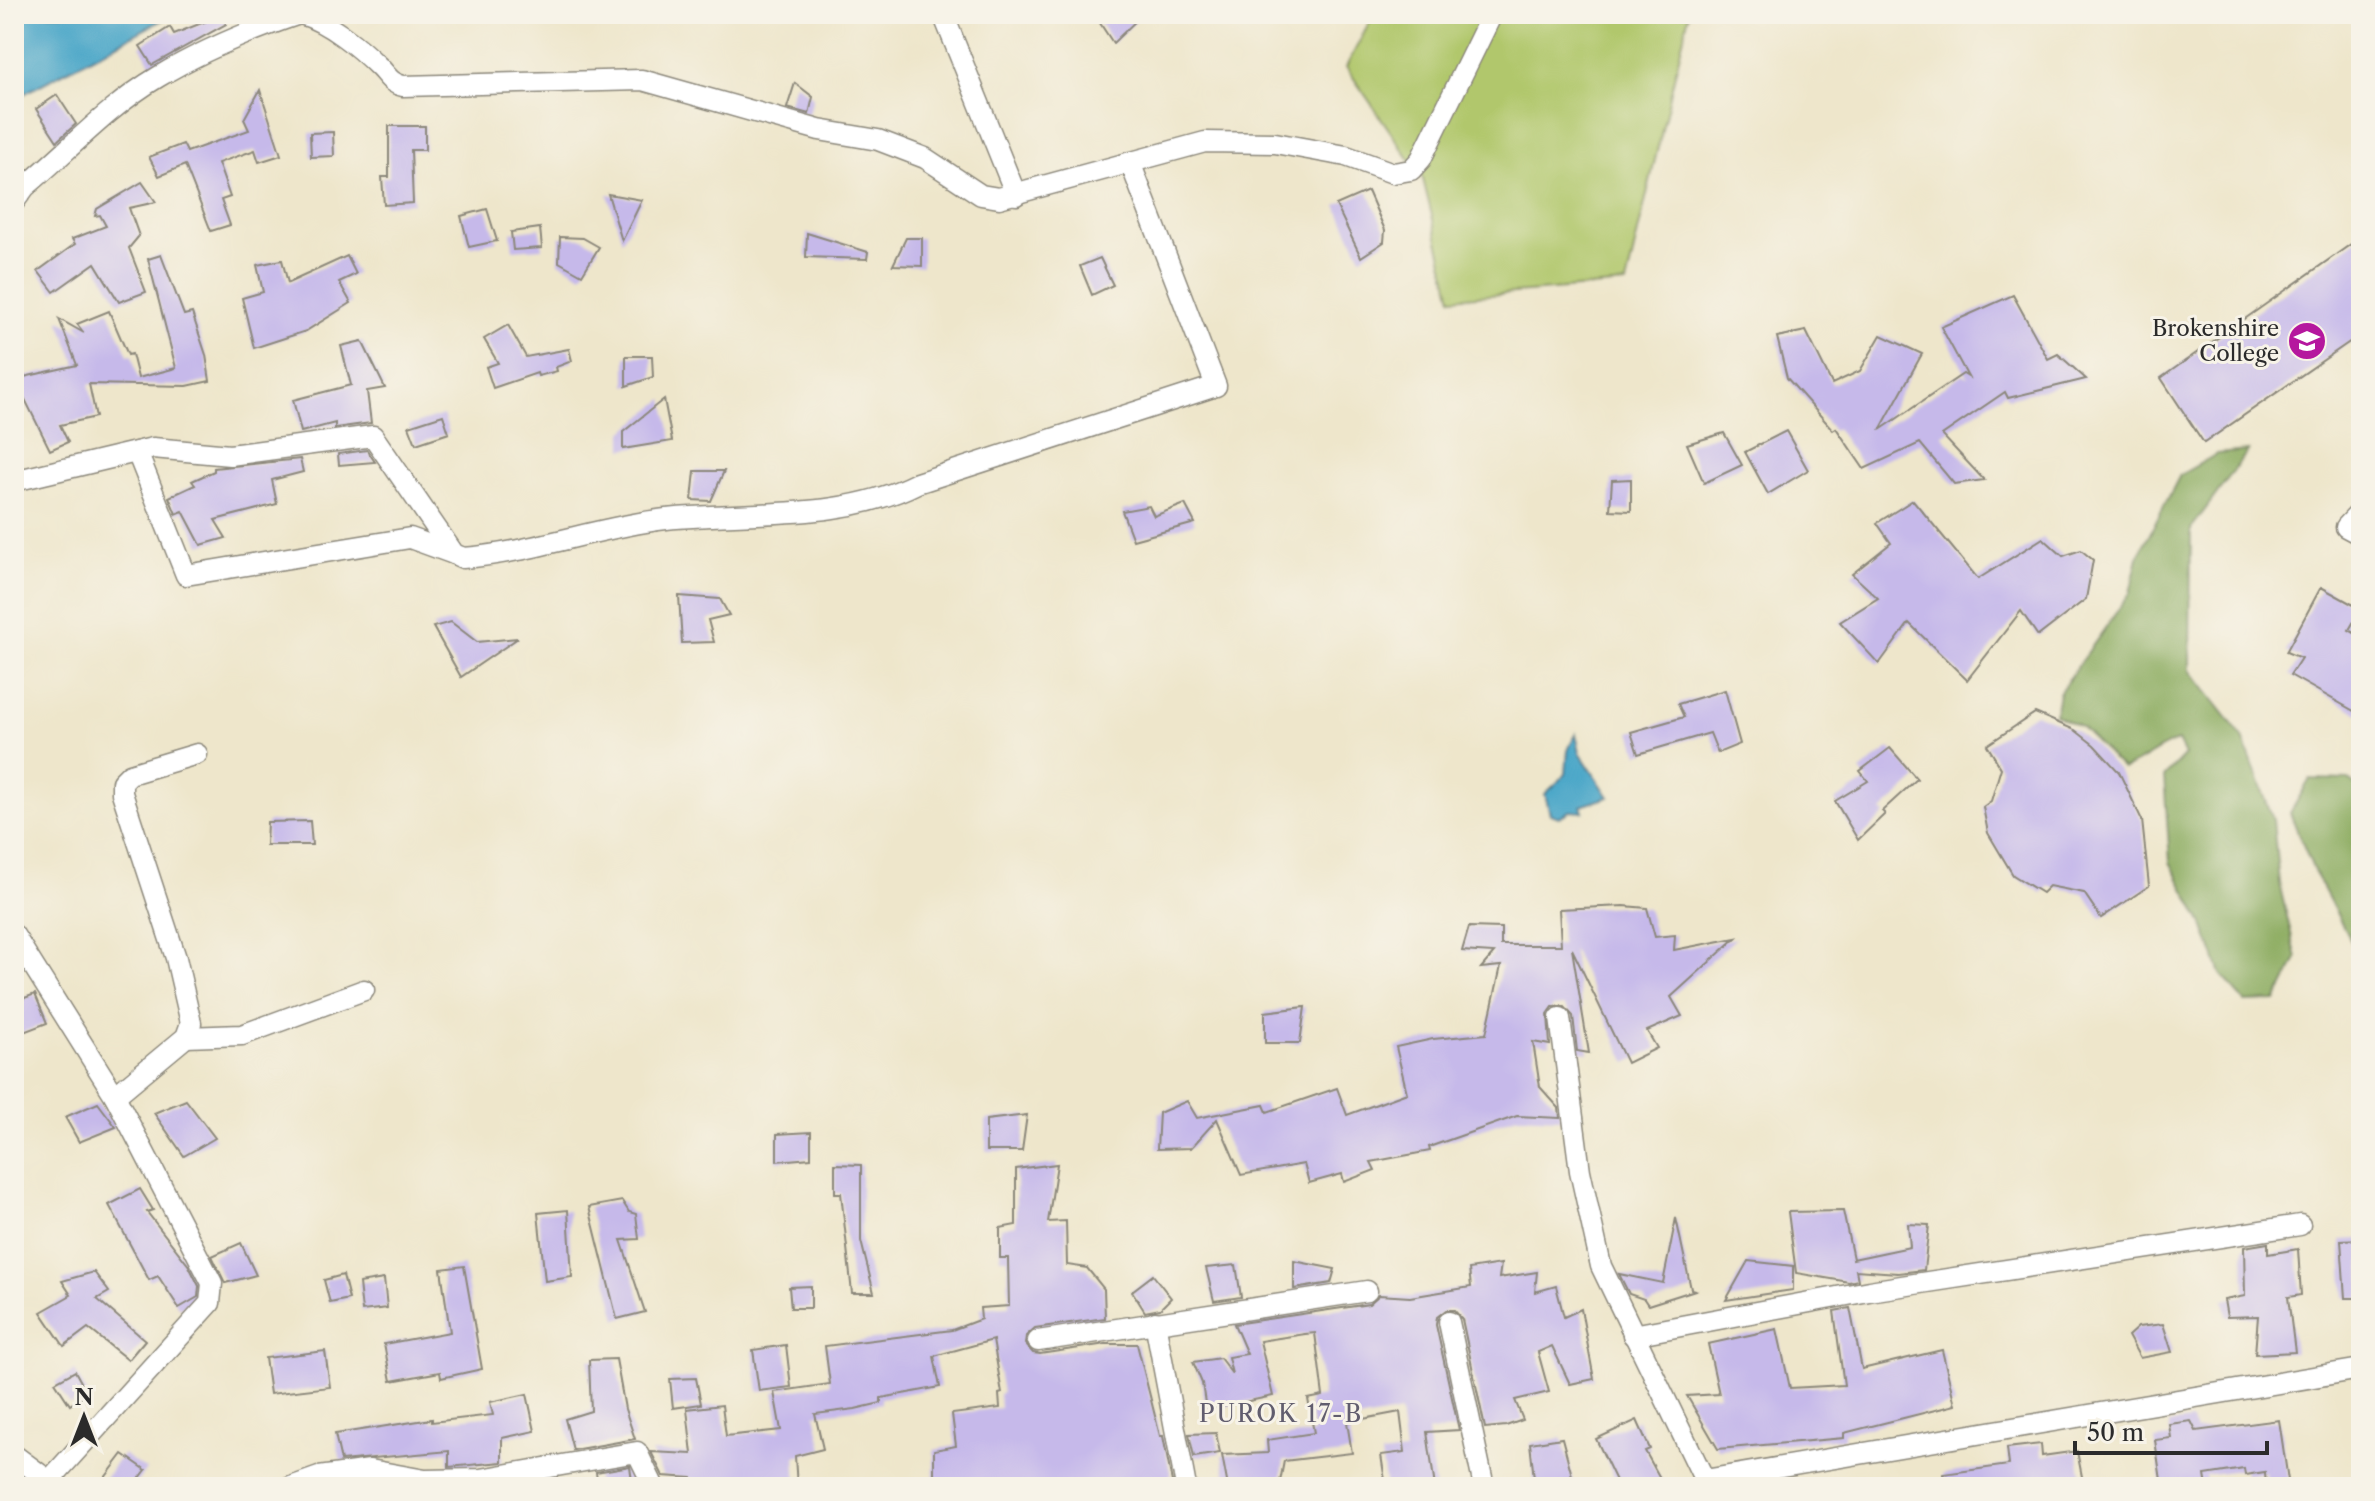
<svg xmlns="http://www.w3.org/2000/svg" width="2375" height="1501" viewBox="0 0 2375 1501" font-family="'Libre Caslon Text',serif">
	<rect width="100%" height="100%" fill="#f7f3e8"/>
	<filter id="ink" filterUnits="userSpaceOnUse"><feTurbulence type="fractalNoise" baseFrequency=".0125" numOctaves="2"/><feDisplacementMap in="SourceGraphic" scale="16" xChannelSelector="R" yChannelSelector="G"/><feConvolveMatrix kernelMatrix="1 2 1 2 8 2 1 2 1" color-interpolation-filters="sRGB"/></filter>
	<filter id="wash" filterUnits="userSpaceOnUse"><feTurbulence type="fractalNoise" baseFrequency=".006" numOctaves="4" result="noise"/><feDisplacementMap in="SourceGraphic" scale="32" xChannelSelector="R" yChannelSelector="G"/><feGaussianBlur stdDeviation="1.8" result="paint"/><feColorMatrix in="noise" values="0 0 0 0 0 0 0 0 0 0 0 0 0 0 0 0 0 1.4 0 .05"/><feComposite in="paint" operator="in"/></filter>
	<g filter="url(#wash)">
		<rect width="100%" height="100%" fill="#eee6cb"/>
		<polygon fill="#b1c76c" stroke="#6e794c" stroke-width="2" points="1374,14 1689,14 1626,284 1452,298 1423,179 1346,67"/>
		<g fill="#8cac60" stroke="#5c6c46" stroke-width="2">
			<path d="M 2248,451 L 2191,529 L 2190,670 L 2243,738 L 2273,820 L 2279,883 L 2297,959 L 2276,1001 L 2245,1002 L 2221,974 L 2202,922 L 2170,862 L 2164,777 L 2185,755 L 2178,741 C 2157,747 2144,762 2123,769 L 2081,727 L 2055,715 L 2059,693 L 2130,593 L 2138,557 L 2180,475 L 2217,454 Z"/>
			<polygon points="2310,779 2349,780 2361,789 2361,960 2314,871 2290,813"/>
		</g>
		<g fill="#4aa6c8" stroke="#3a687a" stroke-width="2">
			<polygon points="14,14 173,14 14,99"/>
			<polygon points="1576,734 1580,753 1609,797 1581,806 1583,812 1570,811 1559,817 1550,814 1545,794 1566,774 1568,750"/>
		</g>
		<g id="blocks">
			<g fill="#c6b9ea">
				<polygon points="1094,14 1143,14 1113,43"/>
				<polygon points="222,15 226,24 152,65 140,46 170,27 174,34"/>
				<polygon points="795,83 813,97 809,114 787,108"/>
				<polygon points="260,90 281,155 259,162 255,150 218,163 230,197 221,200 230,225 211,231 185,165 159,176 149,157 183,144 187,152 249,130 244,119"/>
				<polygon points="57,95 76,124 57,141 36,109"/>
				<polygon points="389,126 425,126 425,150 411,150 413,203 384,205 382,177 389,177"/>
				<polygon points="333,132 334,156 311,157 310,133"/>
				<polygon points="142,182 156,202 129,208 139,236 129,248 146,292 119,302 95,263 54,292 38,271 75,244 72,239 106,226 100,215 95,216 97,209"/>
				<polygon points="1368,191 1385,230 1384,242 1361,257 1336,205"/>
				<polygon points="608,194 642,200 622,241"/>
				<polygon points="487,209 497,241 469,247 461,216"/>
				<polygon points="540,228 542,248 513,250 511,232"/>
				<polygon points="807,233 868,252 867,259 806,257"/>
				<polygon points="560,237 583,238 599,247 582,275 559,262"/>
				<polygon points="2361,237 2361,334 2204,443 2161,378"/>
				<polygon points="906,238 922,238 922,266 893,265"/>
				<polygon points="161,255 184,315 192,313 206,355 210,381 187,386 89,384 96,417 60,425 68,442 50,450 15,379 77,365 59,319 84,333 77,324 109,311 128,355 132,354 138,378 176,368 148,259"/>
				<polygon points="347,256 356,274 339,282 351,303 306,331 254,348 242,298 263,292 257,265 282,260 288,283"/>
				<polygon points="1100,258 1113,285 1092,295 1080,266"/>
				<polygon points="2013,295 2048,359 2058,354 2086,379 2008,398 2005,392 1942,435 1984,480 1954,484 1920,443 1864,469 1836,428 1833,430 1787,378 1777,337 1806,331 1832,384 1860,371 1881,335 1922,354 1880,430 1963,374 1968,377 1941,327"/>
				<polygon points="508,325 526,357 569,349 572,361 556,367 557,371 538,376 537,373 493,388 486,367 498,363 484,339"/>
				<polygon points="362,341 385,388 367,391 371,423 335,428 335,423 301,432 293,400 351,385 341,346"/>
				<polygon points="626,356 652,356 653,377 626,386"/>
				<polygon points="664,399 672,441 623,449 623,432"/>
				<polygon points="443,415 449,433 416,444 409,426"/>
				<polygon points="1786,431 1808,470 1768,494 1745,452"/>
				<polygon points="1724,433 1742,465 1704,483 1687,444"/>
				<polygon points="367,450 375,462 339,465 338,454"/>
				<polygon points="300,459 303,472 272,480 277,504 215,520 226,538 201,545 183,511 176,514 169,497 195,485 192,481 214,471 214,468"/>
				<polygon points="695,471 724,471 711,501 692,500"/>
				<polygon points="1631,479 1631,511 1610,510 1612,480"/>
				<polygon points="1913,500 1978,579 2043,538 2063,556 2081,550 2093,560 2086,599 2038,636 2021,611 1967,680 1909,623 1879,664 1840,622 1878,598 1852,574 1891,543 1877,523"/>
				<polygon points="1185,504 1195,523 1133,540 1122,511 1149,506 1154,516"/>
				<polygon points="2321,587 2361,609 2349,630 2361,637 2361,715 2290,675 2301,658 2286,652"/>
				<polygon points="679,596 720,599 729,615 708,620 714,642 682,643"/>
				<polygon points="451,622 477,642 518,638 461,677 433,627"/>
				<polygon points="1725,690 1740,744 1718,753 1710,733 1638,754 1631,732 1684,717 1678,704"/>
				<polygon points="2035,713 2075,730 2094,745 2119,772 2142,820 2149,886 2101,918 2084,893 2049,886 2042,893 2013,875 1988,833 1983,807 1991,801 2001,768 1987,745"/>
				<polygon points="1890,748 1917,779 1882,811 1885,814 1858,840 1835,801 1868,781 1860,771"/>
				<polygon points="310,821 312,845 266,845 267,822"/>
				<polygon points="1624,906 1647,908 1655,937 1675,935 1674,950 1736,938 1671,997 1682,1016 1647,1031 1657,1048 1627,1063 1572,949 1589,1053 1577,1051 1573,1016 1564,1006 1553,1007 1548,1014 1550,1045 1533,1042 1540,1087 1559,1108 1560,1118 1517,1116 1429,1147 1430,1151 1371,1162 1375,1170 1344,1182 1342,1174 1309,1183 1304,1164 1241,1175 1217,1119 1191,1148 1157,1149 1159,1113 1187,1101 1197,1118 1264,1105 1267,1112 1337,1088 1347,1115 1407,1093 1396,1047 1433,1039 1486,1034 1501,966 1481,968 1494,953 1462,951 1469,927 1501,928 1501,945 1561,945 1559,909"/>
				<polygon points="35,994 47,1023 21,1033 14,1002"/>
				<polygon points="1305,1007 1300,1043 1265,1043 1265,1012"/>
				<polygon points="186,1100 215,1138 184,1156 154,1113"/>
				<polygon points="98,1103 116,1127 79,1142 65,1117"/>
				<polygon points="1027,1115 1022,1151 986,1151 986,1120"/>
				<polygon points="811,1132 811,1158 777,1161 777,1134"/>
				<polygon points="835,1164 861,1165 861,1241 874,1293 852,1293 841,1193 835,1193"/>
				<polygon points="1057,1164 1048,1222 1066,1221 1067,1265 1087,1268 1104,1289 1105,1318 1035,1328 1026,1336 1025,1344 1033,1353 1040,1354 1106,1344 1137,1344 1160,1436 1163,1436 1173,1487 934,1487 934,1450 956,1446 952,1414 1000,1408 999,1394 1002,1393 993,1340 934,1356 940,1387 881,1398 881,1403 855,1409 815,1414 823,1449 795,1456 797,1487 694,1487 692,1478 663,1476 651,1452 692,1454 687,1409 722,1405 726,1436 781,1430 774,1392 830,1384 825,1346 952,1330 981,1319 980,1308 1009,1306 1008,1258 1000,1258 1000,1228 1016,1225 1016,1169"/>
				<polygon points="140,1189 153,1210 147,1212 189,1266 199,1286 198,1297 179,1308 158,1276 149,1280 109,1205"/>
				<polygon points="622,1201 629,1212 636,1214 639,1239 621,1240 645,1312 617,1319 589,1207"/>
				<polygon points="568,1210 572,1277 545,1281 538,1213"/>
				<polygon points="1843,1211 1853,1259 1910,1247 1908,1224 1929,1225 1924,1270 1898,1273 1856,1270 1858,1280 1849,1282 1796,1273 1788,1212"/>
				<polygon points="1676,1218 1691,1289 1695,1290 1648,1305 1644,1299 1629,1294 1619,1274 1663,1283"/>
				<polygon points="2361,1239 2361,1298 2345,1298 2341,1240"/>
				<polygon points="241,1243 256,1275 225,1283 212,1256"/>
				<polygon points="2268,1243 2268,1254 2298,1249 2301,1295 2288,1297 2295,1352 2255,1354 2258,1316 2227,1317 2224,1300 2245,1296 2244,1247"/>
				<polygon points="1294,1261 1335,1269 1331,1283 1294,1289"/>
				<polygon points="1748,1261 1793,1266 1793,1290 1726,1300"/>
				<polygon points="1501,1264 1499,1278 1537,1272 1535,1292 1556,1286 1564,1317 1581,1309 1594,1379 1570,1384 1552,1346 1538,1352 1549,1392 1515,1400 1523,1420 1506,1426 1485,1428 1462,1319 1454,1310 1446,1310 1437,1317 1436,1325 1459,1430 1427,1432 1435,1487 1386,1487 1381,1455 1405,1452 1400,1412 1347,1422 1352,1453 1284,1461 1279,1487 1228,1487 1222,1455 1268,1453 1267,1440 1314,1433 1308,1399 1323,1396 1315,1333 1305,1334 1260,1341 1273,1396 1206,1410 1202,1383 1193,1362 1220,1358 1232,1374 1228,1357 1247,1354 1234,1324 1369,1304 1379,1295 1410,1297 1471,1287 1469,1269"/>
				<polygon points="1236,1265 1241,1297 1214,1301 1206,1268"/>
				<polygon points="464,1266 482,1369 441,1378 440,1372 391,1381 384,1344 450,1332 441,1269"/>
				<polygon points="94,1272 109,1292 97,1299 145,1340 128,1360 88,1328 64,1346 41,1312 71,1295 62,1281"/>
				<polygon points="343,1275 349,1299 330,1303 324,1280"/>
				<polygon points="1153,1275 1171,1298 1160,1309 1145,1312 1132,1291"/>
				<polygon points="384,1279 387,1308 362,1311 359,1283"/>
				<polygon points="811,1286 811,1308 791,1308 789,1287"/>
				<polygon points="1850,1308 1862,1369 1942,1350 1955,1405 1844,1433 1844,1438 1718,1449 1687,1396 1719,1394 1708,1344 1777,1329 1790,1388 1844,1385 1834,1311"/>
				<polygon points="2163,1324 2172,1352 2140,1358 2128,1336 2138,1327"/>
				<polygon points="786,1345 791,1387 759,1391 753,1350"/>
				<polygon points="325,1351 330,1387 270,1394 265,1358"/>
				<polygon points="616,1359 625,1409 635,1439 573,1450 565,1419 591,1411 589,1360"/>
				<polygon points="75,1371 87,1393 70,1405 55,1382"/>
				<polygon points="696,1378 701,1404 673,1408 670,1379"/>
				<polygon points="527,1394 535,1431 502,1438 502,1462 449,1467 449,1451 341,1461 335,1434 432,1419 432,1422 493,1415 490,1402"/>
				<polygon points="1637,1420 1650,1449 1645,1451 1665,1487 1619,1487 1596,1439"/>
				<polygon points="2279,1420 2289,1487 2266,1487 2265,1472 2245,1475 2244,1469 2205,1475 2207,1487 2162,1487 2155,1440 2171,1438 2169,1424 2191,1421 2196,1431"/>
				<polygon points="1216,1433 1220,1453 1194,1457 1189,1434"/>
				<polygon points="1562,1438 1575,1487 1535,1487 1530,1443"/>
				<polygon points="2041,1444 2042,1456 2077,1451 2084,1487 1944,1487 1943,1474 2009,1465 2007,1448"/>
				<polygon points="123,1454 146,1470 133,1487 98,1487"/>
				<polygon points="630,1466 633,1487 598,1487 596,1472"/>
			</g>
		</g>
	</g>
	<g filter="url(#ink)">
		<use href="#blocks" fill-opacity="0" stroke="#8c887b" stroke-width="2"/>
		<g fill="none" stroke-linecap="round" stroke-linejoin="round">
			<g stroke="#8c887b" stroke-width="23">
				<g id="street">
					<path d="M 301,14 C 328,22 359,47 379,67 C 388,76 390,83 403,86 L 642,80 L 819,130 L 878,140 L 925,158 L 981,195 L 999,198 L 1205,142 L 1275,143 L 1346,156 L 1393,173 L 1411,170 L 1421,159 L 1492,14"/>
					<polyline points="943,14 1016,195"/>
					<path d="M 14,202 L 25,187 C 68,151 109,106 158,77 C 201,51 252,30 299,14"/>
					<polyline points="137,452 186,575 410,538 454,554"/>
					<path d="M 14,481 L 153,448 L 230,455 L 373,436 L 454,554 L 463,558 C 531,553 597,527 666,519 C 749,510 840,522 917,483 L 1216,386 L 1130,162"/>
					<polyline points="2361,511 2346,527 2361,535"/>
					<polyline points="14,935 115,1096 212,1283 210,1303 48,1482"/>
					<polyline points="1560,1018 1580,1171 1601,1266 1708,1487"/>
					<polyline points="186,1037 242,1035 364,990"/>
					<polyline points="115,1096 186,1037 191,1023 176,958 122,793 122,782 130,774 197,754"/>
					<polyline points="1155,1322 1186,1487"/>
					<polyline points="1449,1322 1484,1487"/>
					<polyline points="1633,1335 1869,1291 2300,1225"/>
					<polyline points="1038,1341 1367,1291"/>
					<polyline points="14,1455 57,1487"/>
					<polyline points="1705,1480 2361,1369"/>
					<polyline points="291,1487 319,1477 370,1470 425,1480 481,1479 637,1452 654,1487"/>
				</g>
			</g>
			<use href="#street" stroke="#fff" stroke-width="20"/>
		</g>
	</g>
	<defs>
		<g id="university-disc" transform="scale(2)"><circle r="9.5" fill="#b5179e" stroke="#f7f3e8"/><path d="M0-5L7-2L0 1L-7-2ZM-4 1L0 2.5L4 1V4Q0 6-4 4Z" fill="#fff"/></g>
	</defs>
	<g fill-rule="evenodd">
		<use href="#university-disc" x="2307" y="341"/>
	</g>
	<g text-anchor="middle" stroke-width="6" stroke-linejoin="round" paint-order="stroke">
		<g font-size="22" fill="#2b2b2b" stroke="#f7f3e8" text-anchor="end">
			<text x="2279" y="336">Brokenshire<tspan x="2279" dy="25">College</tspan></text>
		</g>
		<g font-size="24" letter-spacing="2" fill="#615d6e" stroke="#f7f3e8">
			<text x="1281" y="1422">PUROK 17-B</text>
		</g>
	</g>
	<rect width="2375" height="1501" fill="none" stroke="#f7f3e8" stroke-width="48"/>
	<g transform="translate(84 1417)" stroke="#f7f3e8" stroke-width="6" paint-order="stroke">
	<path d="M0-6L14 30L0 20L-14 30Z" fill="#2b2b2b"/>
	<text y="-12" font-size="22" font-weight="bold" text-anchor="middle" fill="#2b2b2b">N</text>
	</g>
	<path d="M2075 1441v12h192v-12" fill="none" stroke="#2b2b2b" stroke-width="4"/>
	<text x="2087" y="1441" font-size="24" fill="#2b2b2b" stroke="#f7f3e8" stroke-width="6" paint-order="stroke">50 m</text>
</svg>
